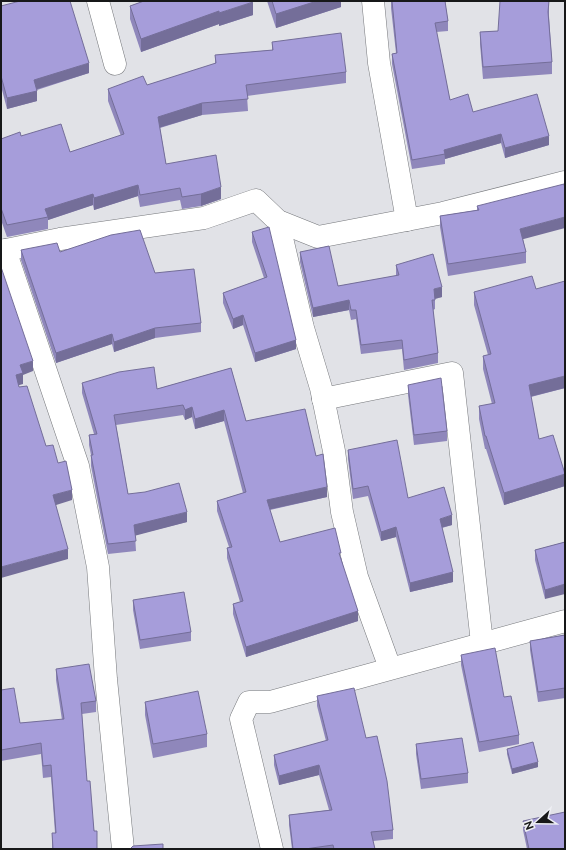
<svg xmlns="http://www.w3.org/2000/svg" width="566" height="850" viewBox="0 0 566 850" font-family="Raleway,sans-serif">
	<rect width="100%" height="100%" fill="#e1e2e7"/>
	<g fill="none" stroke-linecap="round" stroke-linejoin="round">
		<g stroke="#76787c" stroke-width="23">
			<g id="minor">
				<polyline points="98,1 115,64"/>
				<polyline points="373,1 379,63 407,220"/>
				<polyline points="278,221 303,328 321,388 334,451 342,512 357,577 390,668"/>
				<polyline points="5,250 78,466 98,567 106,679 123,849"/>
				<polyline points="1,251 60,239 204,218 256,200 278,221 318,237 443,213 565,182"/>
				<polyline points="323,399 452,373 482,643"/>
				<polyline points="272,849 241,719 249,702 270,702 565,621"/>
			</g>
		</g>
		<use href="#minor" stroke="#fff" stroke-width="22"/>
	</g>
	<g fill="#8f87bb">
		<polygon points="144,1 253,15 219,26 219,24 141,52 130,19 130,6"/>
		<polygon points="267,1 341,1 341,7 276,28"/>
		<polygon points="391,1 445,1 448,21 448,31 436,32 450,100 473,112 549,145 505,158 501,143 445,159 445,164 412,169 392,64 392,54 396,53 391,8"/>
		<polygon points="549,1 549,16 552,62 552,74 483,79 480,44 480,32 498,31"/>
		<polygon points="1,6 89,73 37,90 37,101 7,109 1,86"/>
		<polygon points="272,42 346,72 346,83 247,96 248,111 202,115 160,128 166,164 221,199 201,206 182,209 180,200 140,207 138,196 94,210 93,205 48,220 48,229 7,237 1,220 1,139 21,136 70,152 121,136 108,101 108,89 147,85 215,64 215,55 272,50"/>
		<polygon points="477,206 523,239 526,252 526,263 448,276 440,227 440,216 477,210"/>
		<polygon points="252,232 296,349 255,362 243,325 233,329 223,303 223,293 264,278 252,242"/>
		<polygon points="21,250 60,252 155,273 201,323 201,332 155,338 114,352 112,344 56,363 21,260"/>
		<polygon points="300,252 338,286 396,276 396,265 442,297 435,299 435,309 433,310 438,353 438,363 404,370 402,349 361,354 356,319 351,320 349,310 313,317 300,262"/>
		<polygon points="536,289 565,388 531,397 539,439 565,486 504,505 486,449 485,449 479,419 479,406 492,404 483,369 483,356 488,355 474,305 474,292"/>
		<polygon points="231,368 246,421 316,456 327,497 270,510 280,542 341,558 358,621 246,657 233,614 233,604 240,602 227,558 227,548 229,547 217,511 217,501 243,493 224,421 195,429 192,417 185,420 183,415 116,425 128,494 187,522 135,535 136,551 108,554 91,466 91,455 89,445 89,435 94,434 82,393 82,383 157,389"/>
		<polygon points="408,385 447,431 447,441 414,445 408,395"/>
		<polygon points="348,450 408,498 452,525 442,528 453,582 410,592 396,537 381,541 368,496 353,499 348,459"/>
		<polygon points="565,542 545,599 535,560 535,550"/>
		<polygon points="133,600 191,632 191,641 140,649 133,610"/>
		<polygon points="565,635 565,698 538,702 530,650 530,641"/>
		<polygon points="461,655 504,697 519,735 519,744 479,752 461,665"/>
		<polygon points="56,669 96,701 96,712 82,714 87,781 97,849 52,849 52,833 55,833 51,777 43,778 41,754 1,761 1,690 20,723 62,720 56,680"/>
		<polygon points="317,696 366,738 393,830 393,839 373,841 375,849 292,849 289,825 289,815 329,810 319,775 279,785 274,765 274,755 326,741 317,706"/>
		<polygon points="145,702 207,734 207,747 153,758 145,715"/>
		<polygon points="416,744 468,773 468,783 421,789 416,754"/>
		<polygon points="507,749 538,767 512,774 507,754"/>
		<polygon points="523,821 565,849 527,849 523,830"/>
	</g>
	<g fill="#746e99">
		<polygon points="317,1 341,1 341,7 276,28 276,14"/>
		<polygon points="253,2 253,15 219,26 219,13"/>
		<polygon points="219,11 219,24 141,52 141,39"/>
		<polygon points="89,63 89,73 34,90 34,80"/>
		<polygon points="37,91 37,101 7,109 7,98"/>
		<polygon points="202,103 202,115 158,128 158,117"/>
		<polygon points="501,134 501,143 445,159 444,150"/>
		<polygon points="549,136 549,145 505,158 505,148"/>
		<polygon points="138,185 138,196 94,210 94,198"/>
		<polygon points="221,187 221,199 201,206 201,194"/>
		<polygon points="93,194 93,205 48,220 48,217 45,209"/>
		<polygon points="565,217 565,228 520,240 520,229"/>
		<polygon points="442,287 442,297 434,299 434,289"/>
		<polygon points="349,300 349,310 313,317 313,308"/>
		<polygon points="243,315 243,325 233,329 233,319"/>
		<polygon points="155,328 155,338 114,352 114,342"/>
		<polygon points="112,334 112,344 56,363 56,353"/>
		<polygon points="296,340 296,349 255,362 255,353"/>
		<polygon points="33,361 33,371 23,375 23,384 16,386 16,375 20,365"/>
		<polygon points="565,376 565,388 529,397 529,385"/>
		<polygon points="192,407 192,417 185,420 185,410"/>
		<polygon points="224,410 224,421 195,429 195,419"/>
		<polygon points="565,474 565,486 504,505 504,493"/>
		<polygon points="327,487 327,497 267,510 267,500"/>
		<polygon points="72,490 72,500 53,506 53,495"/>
		<polygon points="187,512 187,522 134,536 134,525"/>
		<polygon points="452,515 452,525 440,528 440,519"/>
		<polygon points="396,527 396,537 381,541 381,532"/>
		<polygon points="68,549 68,559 1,578 1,567"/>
		<polygon points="453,572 453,582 410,592 410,583"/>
		<polygon points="565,584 565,594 545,599 545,590"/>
		<polygon points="358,611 358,621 246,657 246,647"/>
		<polygon points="538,762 538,767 512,774 512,769"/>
		<polygon points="319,765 319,775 279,785 279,776"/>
	</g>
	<g fill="#a69dda" stroke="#746e99">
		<polygon points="20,1 70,1 89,63 34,80 37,91 7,98 1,76 1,6"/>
		<polygon points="144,1 253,1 253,2 219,13 219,11 141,39 130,6"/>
		<polygon points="272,1 317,1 276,14"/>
		<polygon points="392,1 445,1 448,21 435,23 450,100 468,94 473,112 537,94 549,136 505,148 501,134 444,150 445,154 412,160 392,54 397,53"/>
		<polygon points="500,1 549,1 548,12 552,62 483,67 480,32 498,31"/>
		<polygon points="341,33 346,72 246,85 248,99 202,103 158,117 166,164 216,155 221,187 201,194 182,197 180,188 140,195 138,185 94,198 93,194 45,209 48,217 7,225 1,208 1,139 20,132 21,136 61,124 70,152 124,134 108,89 143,76 147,85 216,63 215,55 273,50 272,42"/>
		<polygon points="564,184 565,189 565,217 520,229 526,252 448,264 440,216 479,210 477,206"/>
		<polygon points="269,227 296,340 255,353 243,315 233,319 223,293 267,277 252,232"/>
		<polygon points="140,230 155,273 194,269 201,323 155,328 114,342 112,334 56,353 21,250 57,243 60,252 111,235"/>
		<polygon points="329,246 338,286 399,275 396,265 433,254 442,287 434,289 435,300 432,300 438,353 404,360 402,340 361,345 356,310 351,310 349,300 313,308 300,252"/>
		<polygon points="1,267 33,361 20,365 23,373 16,375 19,387 27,386 46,446 53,445 58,463 66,461 72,490 53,495 68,549 1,567"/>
		<polygon points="532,276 536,289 565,281 565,376 529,385 539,439 553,435 565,474 504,493 486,436 485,436 479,406 495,403 483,356 491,354 474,292"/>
		<polygon points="154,367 157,389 231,368 246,421 305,409 316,456 323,454 327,487 267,500 280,542 335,528 341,553 339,553 358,611 246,647 233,604 243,601 227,548 232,547 217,501 246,492 224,410 195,419 192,407 185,410 183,405 114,415 128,494 145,492 179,483 187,512 134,525 136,541 108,544 91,455 93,455 89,435 97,434 82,383 119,372"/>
		<polygon points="441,378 447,431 414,435 408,385"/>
		<polygon points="397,440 408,498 444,487 452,515 440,519 453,572 410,583 396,527 381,532 368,486 353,489 348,450"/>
		<polygon points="565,542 565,584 545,590 535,550"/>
		<polygon points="184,592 191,632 140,640 133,600"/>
		<polygon points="565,635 565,688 538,692 530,641"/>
		<polygon points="495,648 504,697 511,696 519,735 479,742 461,655"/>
		<polygon points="89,664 96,701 81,703 87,781 90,781 94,831 97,831 97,849 53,849 52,833 56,833 51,765 43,766 41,743 1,750 1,690 14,688 20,723 64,719 56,669"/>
		<polygon points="354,688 366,738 377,736 387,781 393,830 371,832 375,849 334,849 333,845 305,849 293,849 289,815 332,810 319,765 279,776 274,755 328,740 317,696"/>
		<polygon points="198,691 207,734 153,744 145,702"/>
		<polygon points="462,738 468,773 421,779 416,744"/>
		<polygon points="533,742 538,762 512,769 507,749"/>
		<polygon points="565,812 565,849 529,849 523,821"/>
		<polygon points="163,844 163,849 130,849 133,846"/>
	</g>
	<rect width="566" height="850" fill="none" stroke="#171819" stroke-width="4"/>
	<g transform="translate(538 822) rotate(249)" stroke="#eeeff4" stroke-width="3" paint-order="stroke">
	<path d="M0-3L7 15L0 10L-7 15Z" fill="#171819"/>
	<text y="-6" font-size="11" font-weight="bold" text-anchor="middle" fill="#171819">N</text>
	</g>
</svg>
